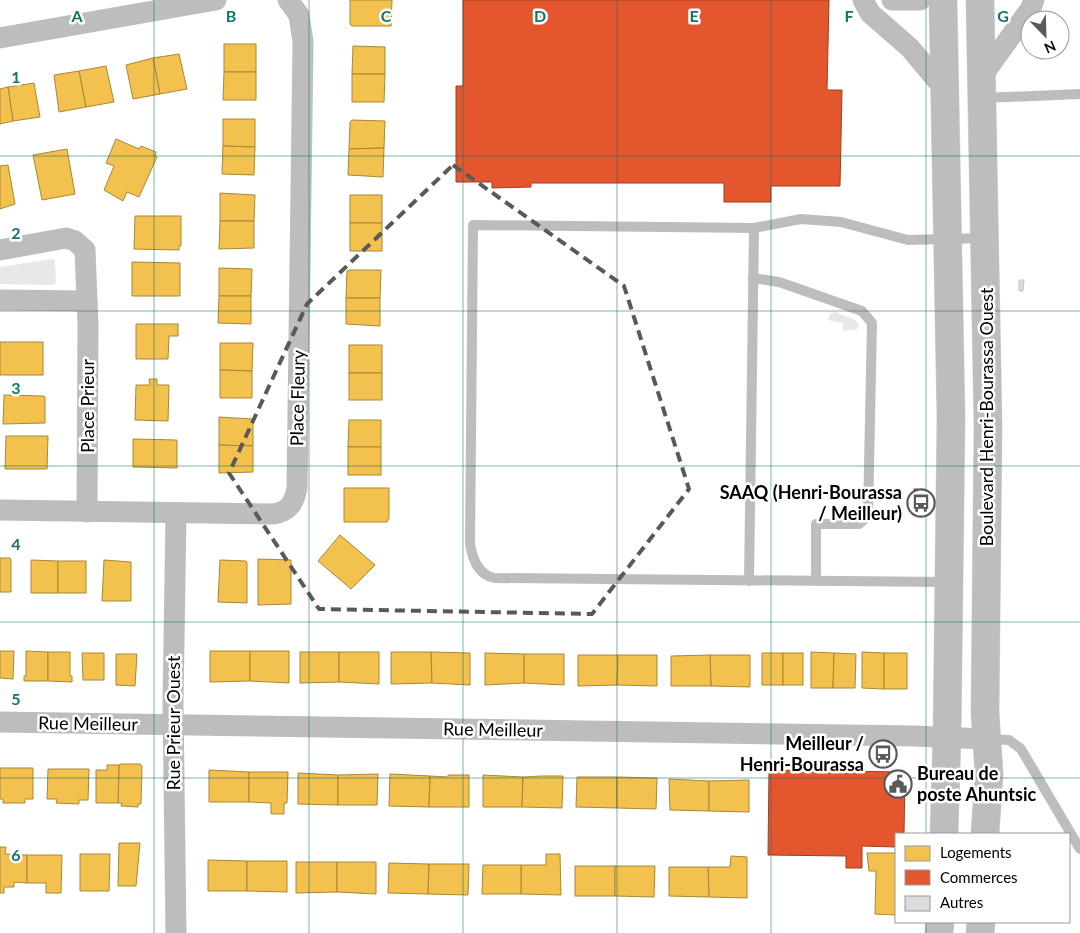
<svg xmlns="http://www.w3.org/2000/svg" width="1080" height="933" viewBox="0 0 1080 933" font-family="Lato,sans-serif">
	<rect width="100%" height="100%" fill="#fff"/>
	<g fill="#e8e8e8">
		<polygon points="52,259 55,260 56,283 53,285 0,284 0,267"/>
		<polygon points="835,312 856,320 859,326 857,329 843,331 843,323 828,320 830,314"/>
	</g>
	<g fill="#f2c14e" stroke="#a98737">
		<polygon points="350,0 392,0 391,26 352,26 350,24"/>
		<rect x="224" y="44" width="32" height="28"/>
		<polygon points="353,46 385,47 385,74 352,74"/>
		<polygon points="179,54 187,89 160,94 153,58"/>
		<polygon points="153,58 160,94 133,99 126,65"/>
		<polygon points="106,66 114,102 86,107 79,71"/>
		<polygon points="79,71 86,107 59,112 54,75"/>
		<polygon points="224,72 256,72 256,100 223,100"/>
		<polygon points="352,74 385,74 384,102 352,102"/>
		<polygon points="34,83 40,117 13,121 8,87"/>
		<polygon points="8,87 13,121 0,124 0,89"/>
		<polygon points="223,119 255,119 255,147 223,146"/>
		<polygon points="352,120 385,121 384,148 349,149 350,122"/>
		<polygon points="116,139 139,149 141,146 156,152 155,156 157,157 139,197 127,192 123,201 104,190 114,166 106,163"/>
		<polygon points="223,146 255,147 254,175 222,174"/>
		<polygon points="384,148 383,177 348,175 349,149"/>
		<polygon points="67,149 75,194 42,200 33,155"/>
		<polygon points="8,165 15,204 0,209 0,166"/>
		<polygon points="220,193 255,195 254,221 220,221"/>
		<rect x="350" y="195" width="32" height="28"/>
		<polygon points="135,216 181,216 181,246 179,246 179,250 134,249"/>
		<polygon points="220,221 254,221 254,248 219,249"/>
		<rect x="350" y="223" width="32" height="28"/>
		<polygon points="132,262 180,263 180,296 132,296"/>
		<polygon points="219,268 252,269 251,296 219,296"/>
		<polygon points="349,270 381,270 380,298 346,298 347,271"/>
		<polygon points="219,296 251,296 251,324 218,323"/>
		<polygon points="346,298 380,298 380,326 346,324"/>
		<polygon points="136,324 178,324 178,336 169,336 168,359 136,359"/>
		<rect x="0" y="342" width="43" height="33"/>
		<polygon points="220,343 253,343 252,371 220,370"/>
		<rect x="349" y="345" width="33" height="28"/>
		<polygon points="220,370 252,371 252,398 220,398"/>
		<rect x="349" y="373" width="33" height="27"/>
		<polygon points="149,379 157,379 157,385 169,385 168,421 135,420 136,385 150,385"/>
		<polygon points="4,395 43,396 45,397 45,423 3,424"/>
		<polygon points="219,417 253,419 253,446 219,445"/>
		<polygon points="349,420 381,420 381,447 348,447"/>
		<polygon points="6,436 48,436 47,469 5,469"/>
		<polygon points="133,439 177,440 177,468 133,467"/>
		<polygon points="219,445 253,446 253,472 219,473"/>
		<rect x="348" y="447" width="33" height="28"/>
		<polygon points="344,488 389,488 389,518 387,522 344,522"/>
		<polygon points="340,535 375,565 351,589 318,561"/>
		<polygon points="0,558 10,558 11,560 11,592 0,592"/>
		<polygon points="258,559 291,560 291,604 258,605"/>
		<polygon points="31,560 58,561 58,593 31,593"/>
		<polygon points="104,560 131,562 131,601 102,601"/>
		<polygon points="220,560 246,561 247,563 247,603 218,602"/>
		<rect x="58" y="561" width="28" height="32"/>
		<polygon points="0,651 14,651 13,679 0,678"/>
		<polygon points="26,651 48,652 48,681 24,681 24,676 26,676"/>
		<polygon points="210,651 250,651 250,681 210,682"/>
		<polygon points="250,651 289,651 289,683 250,681"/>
		<polygon points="48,652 70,652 70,676 72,676 72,682 48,681"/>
		<polygon points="300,652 339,652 339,682 300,683"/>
		<polygon points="339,652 379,652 379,684 339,682"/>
		<polygon points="391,652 431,652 432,683 391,684"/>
		<polygon points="431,652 470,653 470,685 432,683"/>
		<polygon points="811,652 834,653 833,688 811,688"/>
		<polygon points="862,652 884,653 884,689 862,688"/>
		<polygon points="82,653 104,653 104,680 83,680"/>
		<polygon points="485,653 524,654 524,683 485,685"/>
		<rect x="762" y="653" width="21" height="32"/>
		<rect x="783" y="653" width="20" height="32"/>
		<polygon points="834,653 856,654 855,688 833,688"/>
		<rect x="884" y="653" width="23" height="36"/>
		<polygon points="116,654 137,654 135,686 116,685"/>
		<polygon points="524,654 564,654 564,685 524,683"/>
		<polygon points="578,655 618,655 617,685 578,686"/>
		<polygon points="618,655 657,655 657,686 617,685"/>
		<polygon points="710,655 750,655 750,687 711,686"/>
		<polygon points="710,655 711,686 671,686 671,656"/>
		<polygon points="121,764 140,764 142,766 141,804 138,804 138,807 121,806 122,803 118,803 119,765"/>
		<polygon points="107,765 119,765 118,803 96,803 96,770 107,770"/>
		<polygon points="0,768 33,768 33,799 25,799 25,803 3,803 3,799 0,799"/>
		<polygon points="48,769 89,769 88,800 79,800 79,804 56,803 57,799 47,799"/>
		<polygon points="209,770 249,772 249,802 209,802"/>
		<polygon points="249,772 288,772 287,803 284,803 284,814 271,814 271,803 249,802"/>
		<polygon points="298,773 338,775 338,805 298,804"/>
		<polygon points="378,774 377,805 338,805 338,775"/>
		<polygon points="390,774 430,776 429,807 389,806"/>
		<polygon points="448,775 469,775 469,807 429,807 430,776 448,777"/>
		<polygon points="483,775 523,777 522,807 483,807"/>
		<polygon points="541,776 563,776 562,808 522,807 523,777"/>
		<polygon points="577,777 617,777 617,808 576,807"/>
		<polygon points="617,777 657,778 656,809 617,808"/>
		<polygon points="669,779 709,781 709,811 670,810"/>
		<polygon points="749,780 749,812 709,811 709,781"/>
		<polygon points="119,843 140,843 136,886 118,886"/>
		<polygon points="0,847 6,847 5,854 27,855 27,883 14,882 14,887 4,887 4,893 0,893"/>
		<polygon points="867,853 896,853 896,915 875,914 876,871 869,871"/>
		<polygon points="80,854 110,854 109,891 80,891"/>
		<polygon points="546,854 560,854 561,895 521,894 521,865 546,865"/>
		<polygon points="27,855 62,855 61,893 46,893 46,883 27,883"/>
		<polygon points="731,856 747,857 747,898 709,897 708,867 730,867"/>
		<polygon points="208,860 247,861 247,891 208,891"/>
		<polygon points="247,861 287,861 287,892 247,891"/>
		<polygon points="296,862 337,862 337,892 296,893"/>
		<polygon points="337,862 376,862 376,894 337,892"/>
		<polygon points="389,863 429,864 428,894 388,893"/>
		<polygon points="429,864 469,864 468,895 428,894"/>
		<polygon points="483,865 521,865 521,894 482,894"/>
		<rect x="575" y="866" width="40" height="30"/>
		<polygon points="615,866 655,866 654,897 615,896"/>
		<polygon points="669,867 708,867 709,897 669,896"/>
	</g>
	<g fill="#e4572e" stroke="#a03d20">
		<polygon points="463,0 829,0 827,90 842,90 840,186 771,186 771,202 724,202 724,183 531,183 531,187 492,188 492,182 456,182 456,86 463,86"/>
		<polygon points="914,489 918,489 917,501 913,500"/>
		<polygon points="769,770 905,772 904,834 896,834 896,847 862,846 862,868 846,868 846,856 768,855"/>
	</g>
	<polygon fill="#dcdcdc" stroke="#c4c4c4" points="1019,280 1024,280 1023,291 1019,291"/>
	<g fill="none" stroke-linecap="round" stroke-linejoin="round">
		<g stroke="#dbdbdb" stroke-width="29">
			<g id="primary">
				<polyline points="943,0 951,417 947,737 944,834"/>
				<polyline points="980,0 988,426 985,712 989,774 985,834"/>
				<polyline points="939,933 940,922"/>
				<polyline points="980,933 981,922"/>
			</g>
		</g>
		<g stroke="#bdbdbd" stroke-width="10">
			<polyline points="984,98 1080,94"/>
			<polyline points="753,278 779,282 862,311 872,323 868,516 859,524 816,524 816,581"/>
			<polyline points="749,581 754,228"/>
			<path d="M 947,582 L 494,578 C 477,574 472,558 470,543 L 473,225 L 754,228 L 801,219 L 841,222 L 908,240 L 982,238"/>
			<polyline points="989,739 1009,740 1021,749 1080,849"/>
		</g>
		<g stroke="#bdbdbd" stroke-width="21">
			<polyline points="863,0 870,13 910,48 945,90"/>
			<polyline points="892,0 920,0"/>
			<polyline points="0,38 216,0"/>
			<polyline points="983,75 1031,8 1034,0"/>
			<polyline points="0,250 66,238 75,241 85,250 88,325 87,512"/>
			<polyline points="0,300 87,301"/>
			<path d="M 0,510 L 273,514 C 289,512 294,503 297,488 L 303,42 L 299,15 L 288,0"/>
			<polyline points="176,513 173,704 176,933"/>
			<polyline points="0,722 915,736 986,739"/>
		</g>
		<use href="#primary" stroke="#bdbdbd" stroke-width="28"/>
	</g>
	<path fill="none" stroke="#595959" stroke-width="4" stroke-dasharray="10 6" stroke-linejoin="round" d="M 453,165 L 624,286 L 689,489 L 592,614 L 319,609 L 229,473 L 307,304 Z"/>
	<path fill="none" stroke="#0f766e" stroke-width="1" stroke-opacity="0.55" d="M 154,0 L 154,933M 309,0 L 309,933M 463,0 L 463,933M 617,0 L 617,933M 771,0 L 771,933M 926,0 L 926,834M 0,156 L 1080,156M 0,311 L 1080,311M 0,466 L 1080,466M 0,622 L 1080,622M 0,778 L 1080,778M 926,922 L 926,933"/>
	<defs>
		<g id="bus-ring" transform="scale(1.4375)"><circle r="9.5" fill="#fff" stroke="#595959" stroke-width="1.5"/><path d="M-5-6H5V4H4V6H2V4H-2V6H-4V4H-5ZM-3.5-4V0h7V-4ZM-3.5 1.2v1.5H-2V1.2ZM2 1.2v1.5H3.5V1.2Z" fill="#595959"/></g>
		<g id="civic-ring" transform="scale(1.4375)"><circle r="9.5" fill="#fff" stroke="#595959" stroke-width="1.5"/><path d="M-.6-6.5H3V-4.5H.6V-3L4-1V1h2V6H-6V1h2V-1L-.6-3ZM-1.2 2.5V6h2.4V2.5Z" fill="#595959"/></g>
	</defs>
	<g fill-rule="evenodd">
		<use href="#bus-ring" x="921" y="503"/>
		<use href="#bus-ring" x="883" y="754"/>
		<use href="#civic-ring" x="898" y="784"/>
	</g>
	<g text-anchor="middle" stroke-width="5" stroke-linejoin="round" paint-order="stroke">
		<g font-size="18" fill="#000" stroke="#fff">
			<text transform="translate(298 398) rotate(-89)" y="6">Place Fleury</text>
			<text transform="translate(88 406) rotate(-90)" y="6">Place Prieur</text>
			<text transform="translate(987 417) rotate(-90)" y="6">Boulevard Henri-Bourassa Ouest</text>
			<text transform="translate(174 723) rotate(-90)" y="6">Rue Prieur Ouest</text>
			<text transform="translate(88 724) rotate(1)" y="6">Rue Meilleur</text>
			<text transform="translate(493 730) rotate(1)" y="6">Rue Meilleur</text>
		</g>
		<g font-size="18" font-weight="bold" fill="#000" stroke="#fff" text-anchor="end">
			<text x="902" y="499">SAAQ (Henri-Bourassa<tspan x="902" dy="21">/ Meilleur)</tspan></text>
			<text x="864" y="750">Meilleur /<tspan x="864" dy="21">Henri-Bourassa</tspan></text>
			<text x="917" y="780" text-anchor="start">Bureau de<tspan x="917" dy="21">poste Ahuntsic</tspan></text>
		</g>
	</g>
	<g font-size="16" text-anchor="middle" font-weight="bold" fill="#0f766e" stroke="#fff" stroke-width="5" stroke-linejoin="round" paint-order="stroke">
		<text x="77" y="22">A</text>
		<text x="231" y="22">B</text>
		<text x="386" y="22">C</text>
		<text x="540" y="22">D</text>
		<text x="694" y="22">E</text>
		<text x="849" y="22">F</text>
		<text x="1003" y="22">G</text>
		<text x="16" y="83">1</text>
		<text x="16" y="239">2</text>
		<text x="16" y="394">3</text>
		<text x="16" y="550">4</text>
		<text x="16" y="705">5</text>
		<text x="16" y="861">6</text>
	</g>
	<rect x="895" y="833" width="175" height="90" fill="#ffffff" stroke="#999999"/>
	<rect x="905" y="846" width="25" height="15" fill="#f2c14e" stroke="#999999"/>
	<text x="940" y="858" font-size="15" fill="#000000">Logements</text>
	<rect x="905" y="870" width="25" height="15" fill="#e4572e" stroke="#999999"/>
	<text x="940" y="883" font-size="15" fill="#000000">Commerces</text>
	<rect x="905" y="896" width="25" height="15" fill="#dcdcdc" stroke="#999999"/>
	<text x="940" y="908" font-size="15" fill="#000000">Autres</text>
	<g transform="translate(1045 35) rotate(157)"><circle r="24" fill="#ffffff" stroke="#999999"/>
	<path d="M0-4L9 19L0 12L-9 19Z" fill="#595959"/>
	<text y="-8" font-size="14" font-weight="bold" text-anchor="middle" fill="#000000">N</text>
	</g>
</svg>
